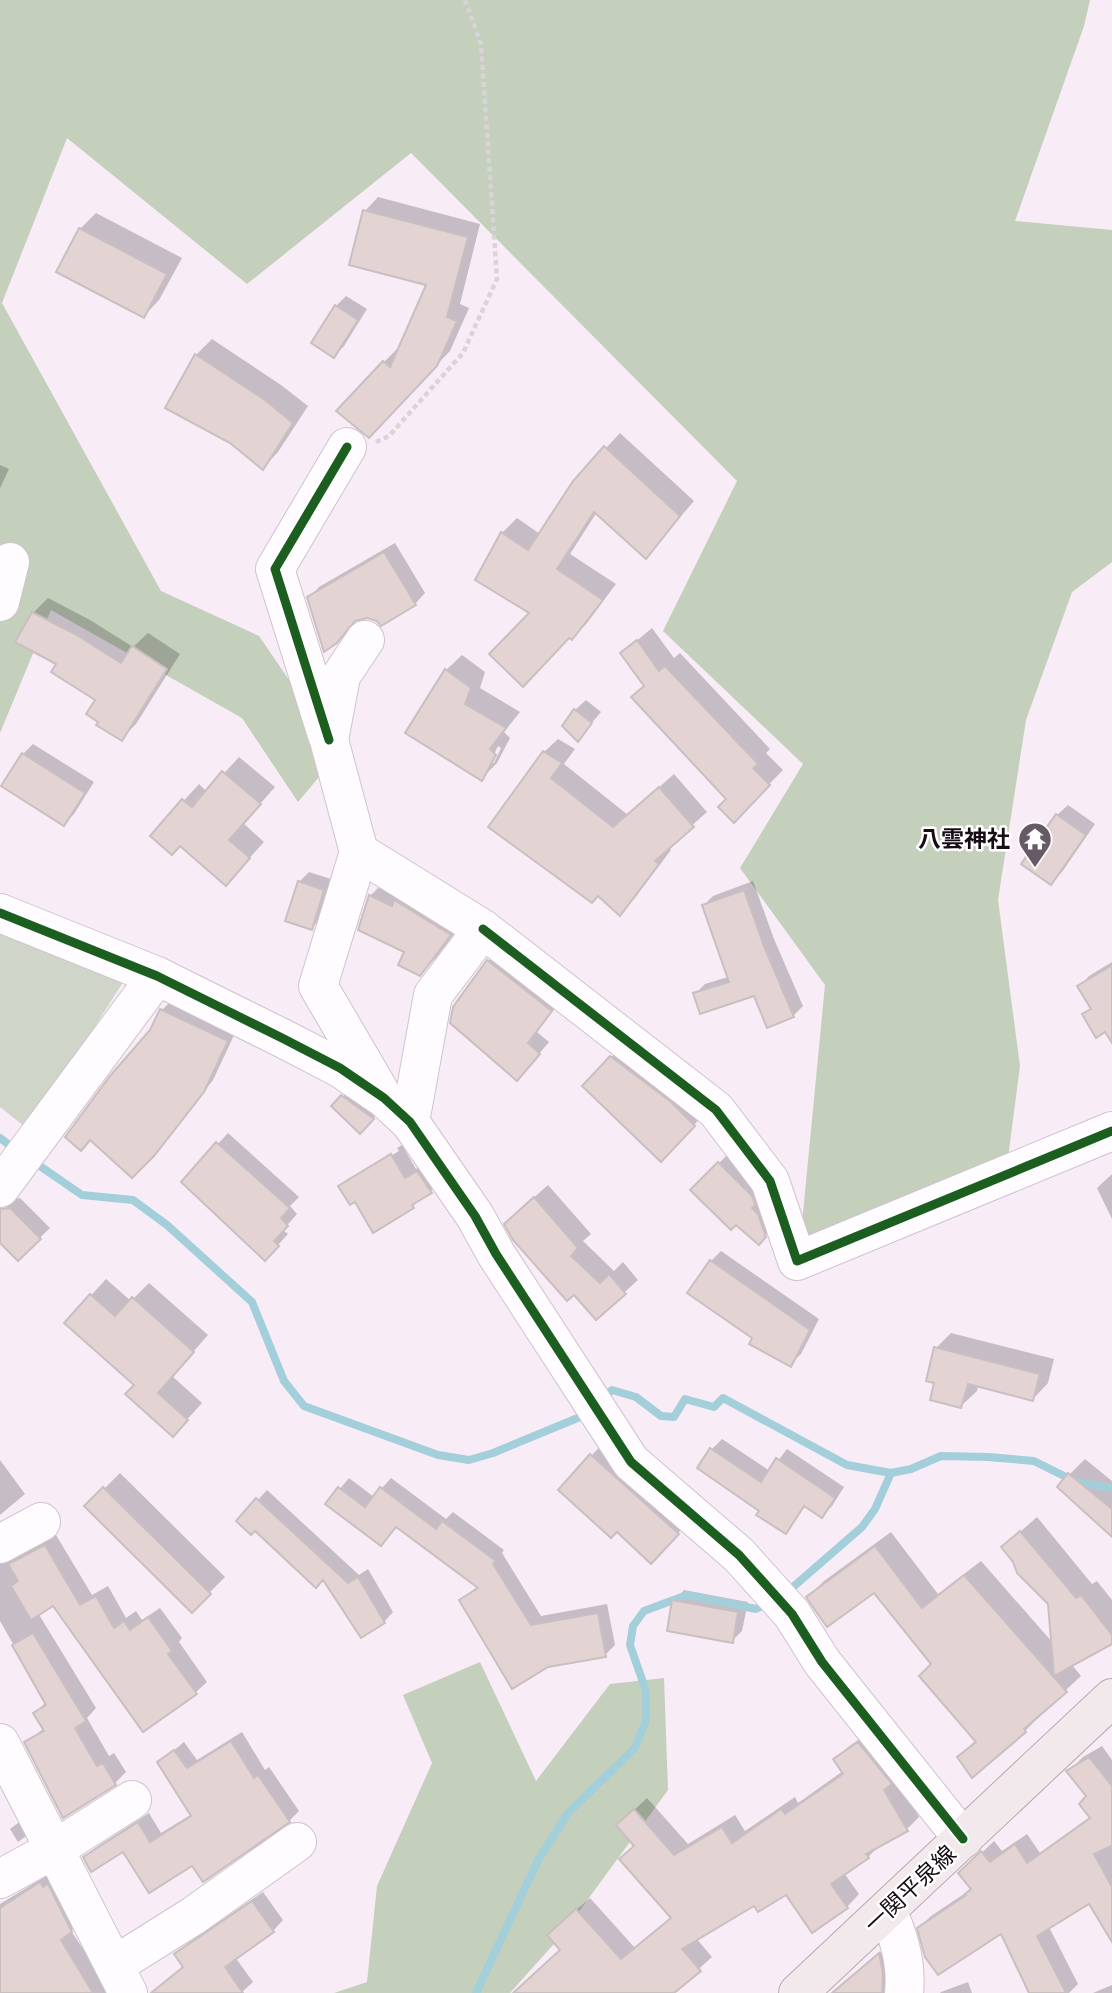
<svg xmlns="http://www.w3.org/2000/svg" width="1112" height="1993" viewBox="0 0 1112 1993" font-family="Spectral,'Noto Sans JP',serif">
	<rect width="100%" height="100%" fill="#f8ecf7"/>
	<polygon fill="#cfd6c9" points="0,925 127,976 29,1130 0,1107"/>
	<g fill="#c4cfbc">
		<polygon points="0,0 1090,0 1084,26 1015,221 1112,230 1112,562 1072,592 1026,720 998,900 1020,1066 1003,1196 800,1244 825,985 740,868 803,764 663,631 737,481 411,153 247,284 67,138 2,303 161,591 259,636 339,753 298,802 242,718 51,610 0,733"/>
		<polygon points="480,1662 536,1781 610,1684 664,1678 668,1790 561,1936 510,1993 334,1993 367,1982 377,1886 432,1763 403,1695"/>
	</g>
	<g fill="#0003" fill-rule="evenodd">
		<polygon points="378,197 480,224 460,304 469,308 450,351 382,422 384,362 397,349 399,350 428,284 365,211"/>
		<polygon points="96,213 182,258 159,300 144,316 80,229"/>
		<polygon points="346,296 367,309 344,346 334,356 336,306"/>
		<polygon points="212,339 281,385 308,406 278,452 263,468 231,442 196,355"/>
		<polygon points="620,433 694,501 646,557 597,512 570,554 616,584 587,623 572,638 532,613 502,533 517,518 540,534 606,448"/>
		<polygon points="0,465 9,469 0,488"/>
		<polygon points="395,543 425,593 415,604 377,620 309,598 319,587"/>
		<polygon points="48,598 90,620 133,647 148,633 180,654 136,724 121,739 98,700 58,663 33,613"/>
		<polygon points="652,628 674,658 680,653 770,749 766,753 783,770 734,820 728,799 622,653"/>
		<path d="M 462,655 L 485,672 L 480,688 L 520,712 L 504,732 L 510,738 L 497,763 L 481,779 L 446,670 ZM 498,746 L 501,748 L 494,763 L 490,763 Z"/>
		<polygon points="586,700 601,712 578,739 575,710"/>
		<polygon points="558,739 575,749 564,764 628,815 674,774 707,812 668,847 671,850 634,899 620,913 599,894 490,827 544,752"/>
		<polygon points="33,744 94,782 74,814 64,824 23,754"/>
		<polygon points="239,757 275,787 243,823 264,842 226,884 181,844 152,836 199,784 207,792"/>
		<polygon points="1068,805 1095,824 1062,872 1051,883 1057,815"/>
		<polygon points="309,872 334,880 322,917 312,928 299,882"/>
		<polygon points="386,880 465,919 436,958 420,973 407,951 360,929 370,896"/>
		<polygon points="753,881 774,939 803,1006 793,1016 755,994 695,994 705,984 728,977 704,905 713,896"/>
		<polygon points="499,951 561,1000 537,1032 549,1042 527,1068 455,1007 488,961"/>
		<polygon points="1112,962 1112,1026 1084,1014 1092,1007 1079,987 1089,976"/>
		<polygon points="171,1001 236,1031 213,1080 163,1144 91,1138 162,1010"/>
		<polygon points="627,1041 709,1109 676,1144 584,1085"/>
		<polygon points="353,1086 383,1108 360,1131 334,1106"/>
		<polygon points="228,1133 299,1197 290,1206 297,1214 283,1230 288,1234 265,1259 218,1144"/>
		<polygon points="402,1145 416,1169 428,1162 442,1181 413,1206 374,1230 355,1200 340,1187 350,1177 350,1181 399,1151 397,1148 350,1177"/>
		<polygon points="728,1154 761,1186 774,1226 759,1242 693,1190"/>
		<polygon points="1112,1174 1112,1219 1097,1188"/>
		<polygon points="548,1185 591,1234 583,1241 614,1271 623,1262 638,1280 596,1318 520,1210"/>
		<polygon points="20,1198 50,1228 18,1259 0,1241 0,1214 15,1199"/>
		<polygon points="721,1251 819,1319 801,1354 790,1364 754,1338 711,1261"/>
		<polygon points="106,1279 131,1301 149,1283 208,1335 172,1376 202,1403 173,1435 136,1385 66,1323"/>
		<polygon points="951,1333 1054,1359 1048,1383 1033,1399 978,1385 977,1391 961,1406 937,1382 936,1348"/>
		<polygon points="722,1439 770,1471 787,1449 844,1487 832,1506 822,1516 806,1505 786,1532 761,1510 699,1468 712,1449"/>
		<polygon points="605,1441 691,1519 665,1547 617,1530 560,1490"/>
		<polygon points="1085,1459 1112,1481 1112,1535 1070,1474"/>
		<polygon points="0,1460 25,1494 0,1515"/>
		<polygon points="120,1473 225,1577 192,1610 87,1506"/>
		<polygon points="349,1478 374,1497 391,1478 446,1519 453,1512 504,1550 502,1553 541,1616 607,1604 615,1645 605,1655 461,1600 478,1586 397,1526 328,1503"/>
		<polygon points="267,1490 359,1575 368,1569 393,1612 384,1622 255,1529 238,1521"/>
		<polygon points="1037,1517 1092,1584 1097,1581 1112,1600 1112,1642 1072,1665 1081,1676 1040,1714 1041,1715 1025,1731 973,1775 959,1757 976,1740 933,1663 874,1590 808,1597 824,1581 891,1532 938,1594 981,1561 1053,1643 1049,1603 1003,1547"/>
		<polygon points="56,1535 92,1595 108,1586 126,1618 136,1611 142,1620 160,1608 182,1638 179,1642 207,1682 195,1693 53,1603 38,1613 96,1708 87,1718 109,1756 114,1753 126,1772 115,1783 26,1743 44,1728 35,1713 46,1702 0,1621 0,1560 23,1553"/>
		<polygon points="684,1590 748,1602 742,1631 732,1641 674,1601"/>
		<polygon points="871,1731 919,1817 906,1830 880,1845 868,1857 844,1873 859,1894 847,1907 786,1893 755,1903 696,1938 712,1957 672,1993 515,1993 562,1949 562,1922 590,1898 635,1948 672,1917 636,1845 631,1813 647,1798 688,1844 735,1815 745,1831 795,1797 798,1803 843,1771 835,1759 848,1747"/>
		<polygon points="242,1732 265,1770 269,1767 299,1811 289,1821 193,1863 123,1850 85,1857 95,1848 149,1813 161,1833 192,1814 160,1762 184,1742 197,1760"/>
		<polygon points="1102,1746 1112,1760 1112,1938 1089,1902 1049,1927 1078,1984 1069,1993 1039,1993 1002,1932 919,1928 931,1916 973,1888 961,1873 994,1841 1002,1851 1027,1834 1040,1853 1090,1817 1088,1797 1068,1772 1083,1757"/>
		<polygon points="22,1820 29,1834 18,1842 10,1829"/>
		<polygon points="51,1873 82,1920 71,1931 113,1993 0,1993 0,1904"/>
		<polygon points="263,1892 283,1920 273,1931 235,1957 253,1982 241,1993 191,1993 185,1966 176,1954 187,1944"/>
		<polygon points="889,1945 894,1993 834,1993 839,1988"/>
		<polygon points="968,1982 972,1993 940,1993 941,1992"/>
		<polygon points="1112,1985 1112,1993 1093,1993"/>
	</g>
	<g fill="none" stroke-linecap="round" stroke-linejoin="round">
		<g stroke="#a3cfda" stroke-width="8">
			<polyline points="0,1138 17,1151"/>
			<polyline points="34,1162 82,1195 133,1200 167,1225 252,1302 284,1381 304,1406 438,1455 469,1460 493,1453 580,1417 585,1413"/>
			<polyline points="603,1398 612,1390 636,1397 661,1416 674,1417 685,1399 714,1407 723,1398 847,1465 891,1473"/>
			<polyline points="785,1594 862,1527 875,1509 891,1473 911,1469 941,1456 988,1457 1034,1461 1076,1482 1112,1488"/>
			<polyline points="476,1993 538,1860 568,1813 634,1749 646,1721 646,1691 630,1645 633,1626 644,1611 687,1595 756,1609 768,1603"/>
		</g>
	</g>
	<g fill="#e3d4d3" stroke="#cabfc0" stroke-width="2">
		<polygon points="363,210 468,237 447,317 457,321 437,366 369,438 336,411 383,361 390,367 426,285 349,265"/>
		<polygon points="79,228 167,274 144,318 56,272"/>
		<polygon points="335,305 358,320 334,358 311,343"/>
		<polygon points="195,354 265,400 293,423 263,470 230,443 165,408"/>
		<polygon points="604,446 680,516 646,559 594,512 557,569 603,600 572,640 569,638 523,687 489,654 529,613 475,580 501,532 528,550 573,481"/>
		<polygon points="384,552 416,605 381,626 377,621 367,618 355,621 337,643 324,652 307,597"/>
		<polygon points="32,612 75,634 121,663 132,646 167,669 122,741 96,725 98,722 86,714 95,700 51,672 56,664 15,642"/>
		<polygon points="637,640 659,671 665,666 758,764 753,768 770,785 734,823 718,807 726,799 631,697 644,686 620,653"/>
		<polygon points="445,669 471,688 465,704 506,728 490,749 496,755 482,781 405,733"/>
		<polygon points="574,709 592,723 578,742 562,726"/>
		<polygon points="543,751 562,763 551,778 613,827 659,787 694,827 655,861 659,864 620,916 598,896 592,903 488,827"/>
		<polygon points="22,753 85,793 64,826 1,786"/>
		<polygon points="222,771 261,804 229,840 250,858 226,886 180,846 172,855 150,836 182,799 192,807"/>
		<polygon points="1056,814 1086,835 1051,885 1021,864"/>
		<polygon points="298,881 324,890 312,930 285,921"/>
		<polygon points="744,890 765,949 794,1017 767,1028 754,996 700,1014 693,993 729,982 702,905"/>
		<polygon points="369,895 392,906 394,900 451,935 420,976 398,965 404,952 358,930"/>
		<polygon points="487,960 552,1011 528,1043 540,1054 517,1081 450,1023 453,1007"/>
		<polygon points="1112,965 1112,1043 1105,1032 1096,1038 1082,1014 1091,1009 1077,986"/>
		<polygon points="160,1009 228,1041 204,1092 154,1156 132,1178 90,1140 81,1151 65,1137 110,1076 150,1030"/>
		<polygon points="610,1056 671,1102 695,1126 661,1162 582,1086"/>
		<polygon points="341,1095 374,1119 360,1134 331,1106"/>
		<polygon points="216,1142 290,1208 281,1218 288,1226 274,1241 279,1246 265,1261 181,1182"/>
		<polygon points="391,1154 405,1178 417,1171 432,1193 412,1205 414,1208 373,1233 355,1202 350,1205 338,1186"/>
		<polygon points="718,1162 752,1196 755,1205 752,1208 758,1214 766,1237 759,1245 736,1225 731,1230 690,1190"/>
		<polygon points="534,1197 578,1248 571,1256 600,1283 609,1274 626,1294 596,1320 574,1295 567,1301 513,1240 504,1224"/>
		<polygon points="10,1208 41,1239 18,1261 0,1243 0,1209"/>
		<polygon points="710,1260 810,1330 791,1367 749,1344 752,1338 687,1293"/>
		<polygon points="90,1294 115,1316 132,1297 194,1352 158,1393 188,1420 173,1437 125,1394 134,1385 64,1323"/>
		<polygon points="934,1347 1040,1374 1033,1401 968,1384 961,1408 930,1400 934,1383 926,1381"/>
		<polygon points="710,1448 761,1482 776,1458 835,1498 822,1518 804,1506 786,1534 756,1515 759,1511 697,1468"/>
		<polygon points="590,1454 679,1534 651,1564 617,1532 611,1538 558,1490"/>
		<polygon points="1068,1473 1112,1509 1112,1537 1057,1487"/>
		<polygon points="103,1487 211,1594 192,1613 84,1506"/>
		<polygon points="338,1487 365,1507 380,1487 436,1529 442,1521 496,1561 493,1564 531,1625 598,1613 606,1657 548,1667 512,1689 459,1600 478,1588 396,1527 381,1546 325,1504"/>
		<polygon points="256,1498 348,1583 358,1577 385,1623 361,1638 323,1580 316,1588 255,1531 251,1535 236,1521"/>
		<polygon points="1020,1531 1076,1598 1081,1595 1112,1635 1112,1644 1054,1676 1048,1604 1017,1573 1013,1562 1001,1547"/>
		<polygon points="45,1545 80,1605 96,1596 114,1628 124,1621 130,1630 148,1617 172,1651 168,1654 197,1694 143,1732 53,1606 31,1620 11,1586 18,1581 8,1564"/>
		<polygon points="875,1546 922,1608 964,1575 1067,1692 1024,1729 1026,1732 972,1778 957,1757 976,1742 919,1676 931,1664 874,1593 827,1627 806,1597"/>
		<polygon points="672,1600 738,1612 733,1643 667,1631"/>
		<polygon points="33,1633 86,1721 75,1728 97,1766 103,1763 116,1785 63,1818 24,1742 44,1731 33,1713 46,1705 12,1645"/>
		<polygon points="231,1741 254,1778 258,1775 290,1822 203,1882 192,1866 149,1893 123,1852 91,1872 83,1857 138,1822 150,1842 191,1816 157,1762 174,1750 187,1768"/>
		<polygon points="858,1742 892,1784 884,1790 908,1831 866,1854 869,1858 831,1884 848,1908 812,1933 786,1895 758,1912 754,1906 682,1949 701,1971 674,1993 513,1993 560,1950 547,1935 576,1909 621,1959 671,1918 619,1859 634,1846 616,1825 634,1809 674,1855 722,1827 732,1843 781,1809 785,1814 843,1774 833,1759"/>
		<polygon points="1089,1757 1112,1786 1112,1848 1111,1846 1094,1854 1112,1887 1112,1942 1089,1904 1037,1936 1066,1993 1029,1993 1001,1934 938,1975 925,1957 917,1928 966,1895 965,1894 971,1889 958,1873 981,1851 990,1862 1015,1844 1027,1863 1090,1818 1079,1804 1086,1796 1066,1771"/>
		<polygon points="40,1882 43,1887 48,1884 72,1932 61,1940 93,1993 0,1993 0,1908"/>
		<polygon points="252,1901 274,1932 225,1967 243,1993 151,1993 183,1967 174,1954"/>
		<polygon points="879,1953 883,1973 882,1993 832,1993"/>
	</g>
	<g fill="none" stroke-linecap="round" stroke-linejoin="round">
		<g stroke="#cfc3cd" stroke-width="40">
			<g id="minor">
				<polyline points="0,602 10,562"/>
				<polyline points="365,640 341,676 329,740 359,852 318,986 379,1090"/>
				<polyline points="327,735 275,569 347,447"/>
				<polyline points="359,852 483,929 433,995 410,1122"/>
				<polyline points="0,913 157,976 282,1038 340,1068 384,1098 410,1122 475,1216 496,1254 631,1462 739,1555 792,1614 822,1662 963,1839"/>
				<polyline points="483,929 716,1110 770,1181 797,1261 1112,1131"/>
				<polyline points="0,1188 157,976"/>
				<polyline points="0,1544 41,1522"/>
				<polyline points="0,1743 128,1993"/>
				<polyline points="0,1879 55,1849 132,1800"/>
				<path d="M 887,1911 C 900,1938 907,1964 904,1993"/>
				<polyline points="115,1965 193,1916 297,1842"/>
			</g>
		</g>
		<g stroke="#baa8ae" stroke-width="40">
			<polyline id="major" points="798,1993 1112,1698"/>
		</g>
		<polyline stroke="#d9d4d8" stroke-width="4.5" stroke-dasharray="5 3.5" stroke-linecap="butt" points="376,442 389,436 463,353 497,279 481,44 465,0"/>
		<use href="#minor" stroke="#fefcfe" stroke-width="38"/>
		<use href="#major" stroke="#f2e9ec" stroke-width="38"/>
		<g stroke="#fff" stroke-width="13">
			<g id="cycleway">
				<polyline points="329,740 275,569 347,447"/>
				<polyline points="0,913 157,976 282,1038 340,1068 384,1098 410,1122 475,1216 496,1254 631,1462 739,1555 792,1614 822,1662 963,1839"/>
				<polyline points="483,929 716,1110 770,1181 797,1261 1112,1131"/>
			</g>
		</g>
		<use href="#cycleway" stroke="#1b5e20" stroke-width="9"/>
	</g>
	<defs>
		<g id="temple-pin" transform="scale(1.75)"><path d="M0 17L-7.5 6A9.5 9.5 0 1 1 7.5 6Z" fill="#665b65" stroke="#fff"/><path d="M0-6L5-2H3V0L6.5 2.5H4V6H1.5V3h-3V6H-4V2.5H-6.5L-3 0V-2H-5Z" fill="#fff"/></g>
	</defs>
	<g fill-rule="evenodd">
		<use href="#temple-pin" x="1035" y="839"/>
	</g>
	<g text-anchor="middle" stroke-width="5" stroke-linejoin="round" paint-order="stroke">
		<g font-size="23" font-weight="bold" fill="#170d16" stroke="#fff" text-anchor="end">
			<text x="1010" y="847">八雲神社</text>
		</g>
		<g font-size="23" fill="#170d16" stroke="#fff">
			<text transform="translate(910 1889) rotate(-43)" y="8">一関平泉線</text>
		</g>
	</g>
</svg>
